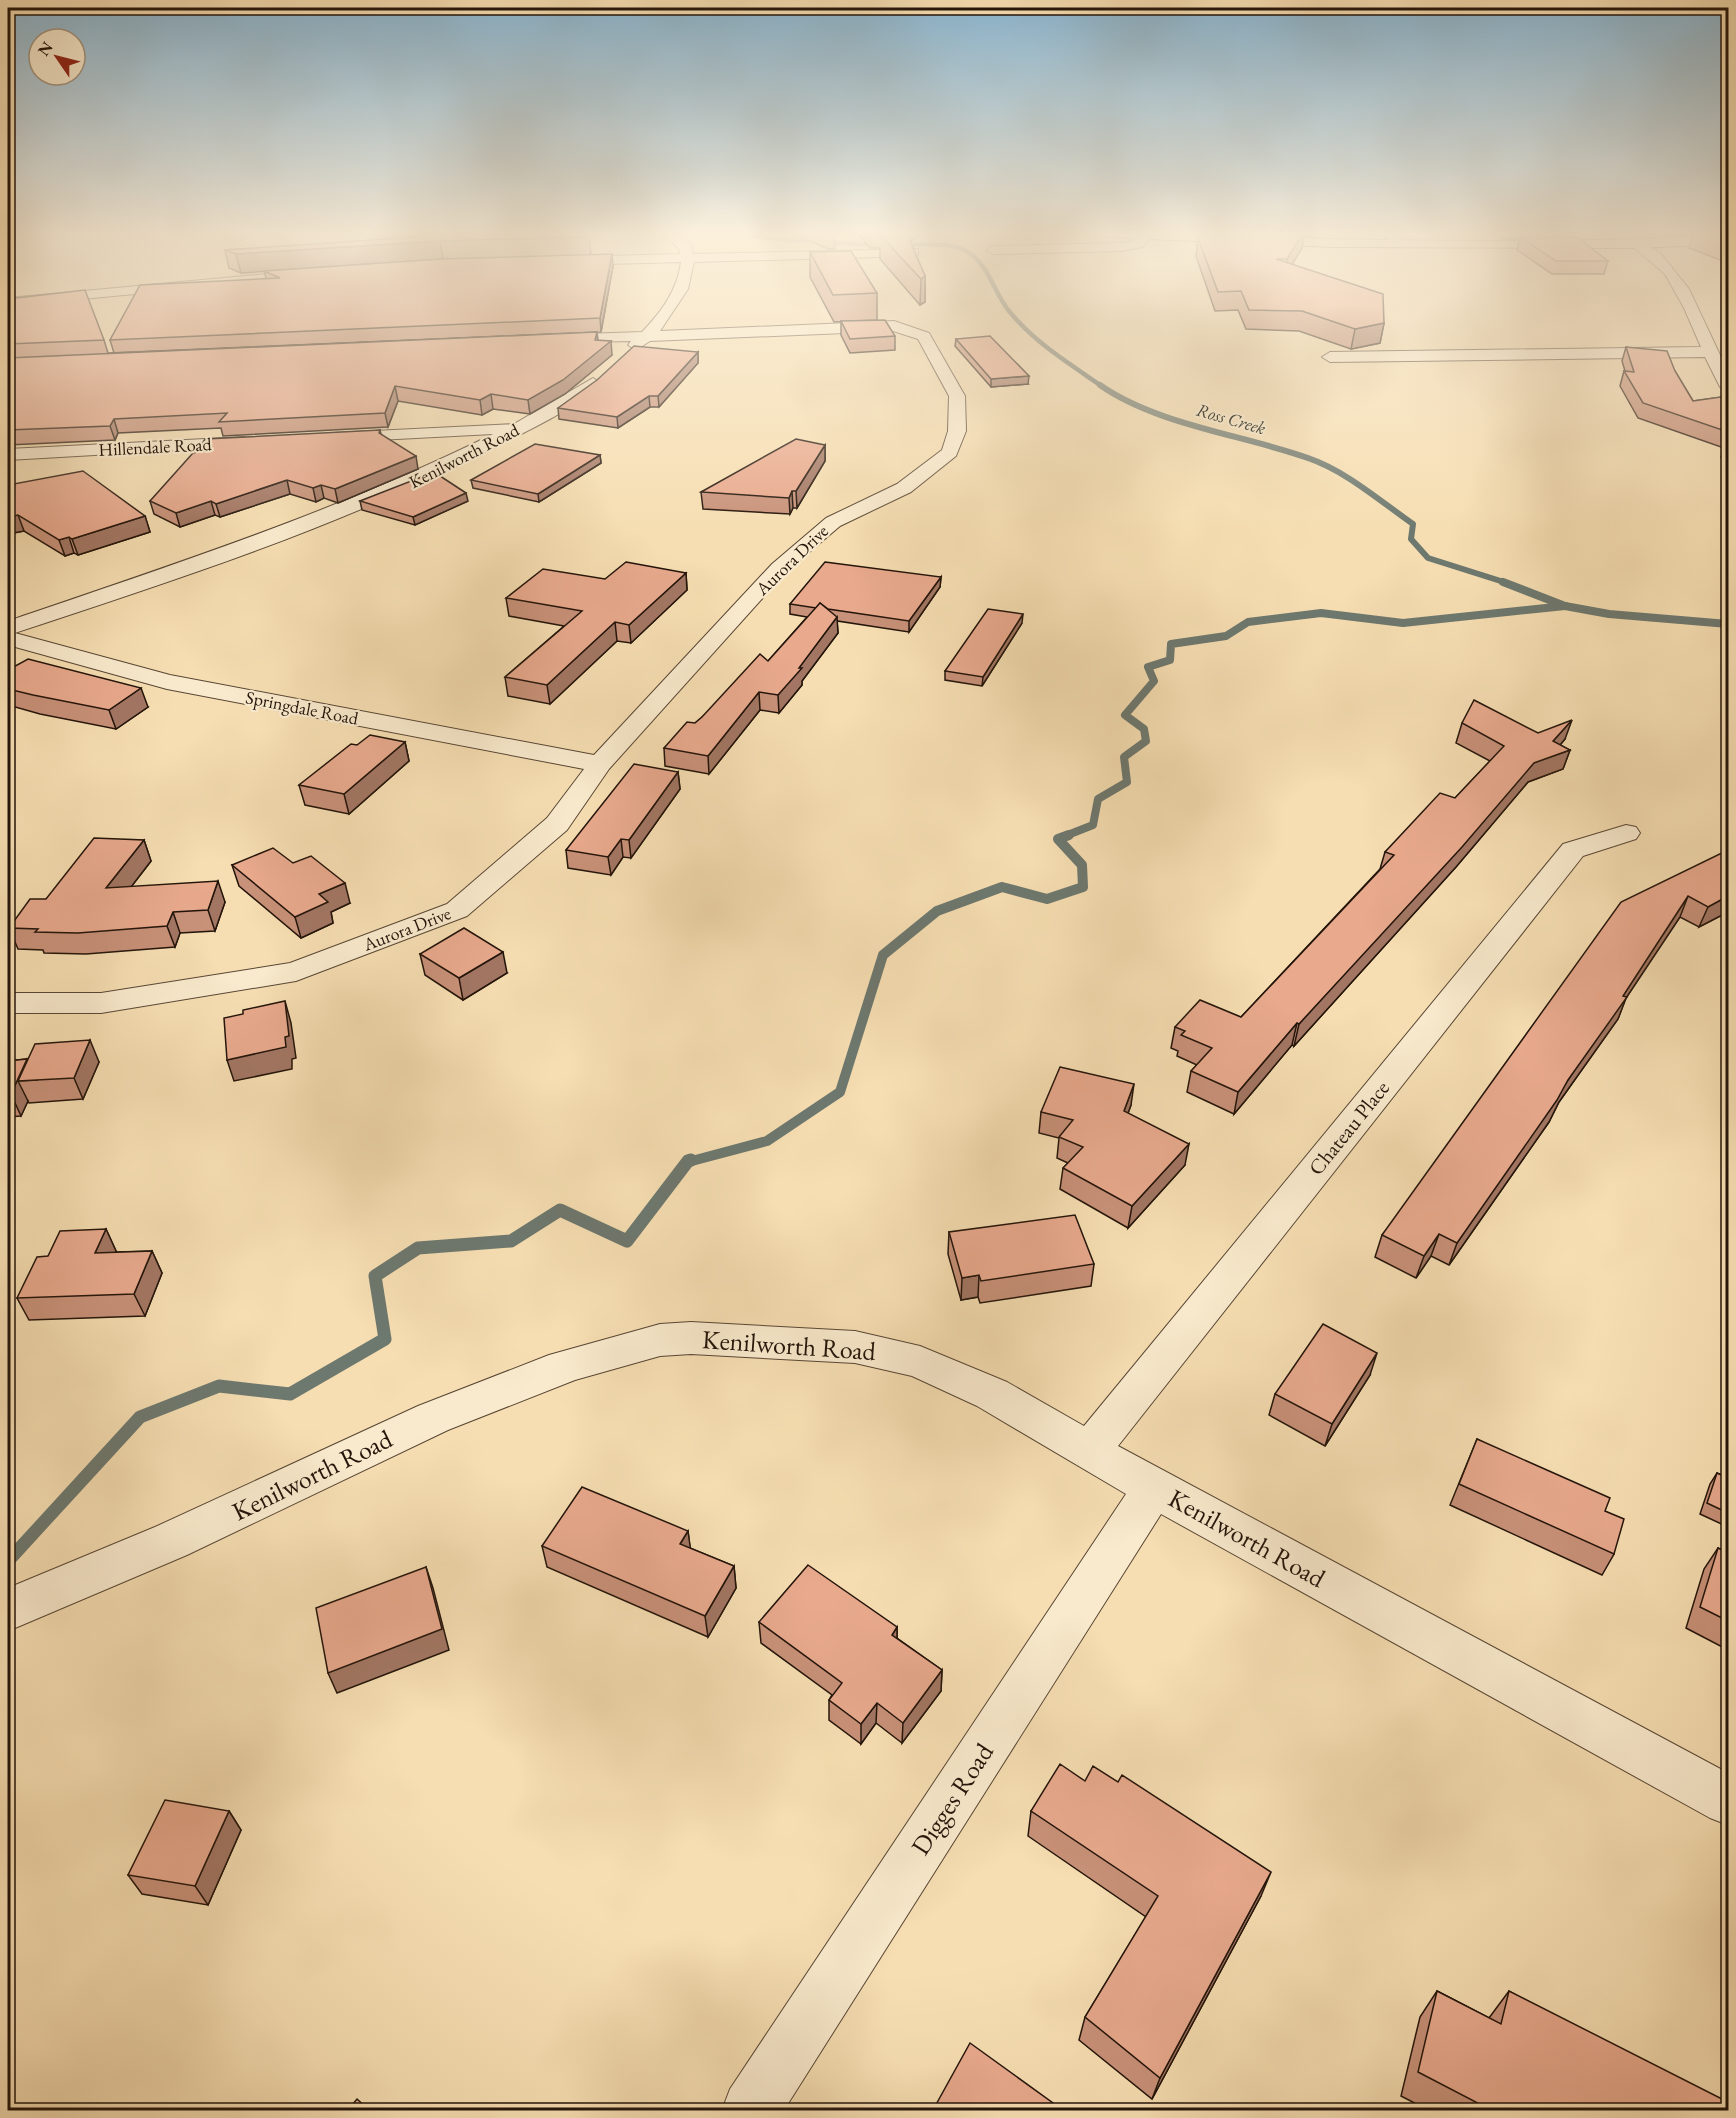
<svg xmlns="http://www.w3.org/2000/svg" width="1736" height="2118" viewBox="0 0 1736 2118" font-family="'EB Garamond',serif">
	<rect width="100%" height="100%" fill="#f6deb2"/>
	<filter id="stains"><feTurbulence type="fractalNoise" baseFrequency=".00333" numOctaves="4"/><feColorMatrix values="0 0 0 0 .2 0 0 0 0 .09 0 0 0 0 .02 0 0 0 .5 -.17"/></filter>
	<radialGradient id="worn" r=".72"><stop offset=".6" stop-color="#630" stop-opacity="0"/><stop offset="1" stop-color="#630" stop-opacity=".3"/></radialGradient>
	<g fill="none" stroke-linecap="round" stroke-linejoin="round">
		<g stroke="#6d786f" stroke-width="4.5">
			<polyline points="735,233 776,239 880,245"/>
			<path d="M 899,245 C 921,245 953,240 971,254 C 990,269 995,294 1009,311 C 1035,343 1070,364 1103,387"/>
		</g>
		<path stroke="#6d786f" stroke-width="6" d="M 1100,385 C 1157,425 1244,435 1308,458 C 1346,471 1380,501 1413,524 L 1411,539 L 1428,558 L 1507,583"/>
		<g stroke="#6d786f" stroke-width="8">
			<polyline points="1503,582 1565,606 1609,614 1728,624"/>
			<polyline points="1065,836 1093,825 1098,799 1127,782 1124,757 1146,741 1144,729 1125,715 1154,681 1148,667 1170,660 1171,644 1226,636 1248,622 1321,613 1403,623 1565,606"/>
		</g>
		<polyline stroke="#6d786f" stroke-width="10" points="688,1162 767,1141 840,1092 883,955 937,911 1002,887 1047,899 1083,887 1082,865 1058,839 1069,835"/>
		<polyline stroke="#6d786f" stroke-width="13" points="8,1561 140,1417 219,1386 290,1394 385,1339 375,1276 418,1248 511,1241 560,1210 627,1241 688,1161 691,1160"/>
		<g stroke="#584634" stroke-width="2">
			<g id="minor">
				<path d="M 664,233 L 678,233 L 691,245 L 693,254 L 918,249 L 918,255 L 913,256 L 694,262 L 688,289 L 660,331 L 894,321 L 929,333 L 965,396 L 966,431 L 956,456 L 911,492 L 840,526 L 786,572 L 609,769 L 567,830 L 467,916 L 296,981 L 101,1013 L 8,1013 L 8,993 L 101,993 L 290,963 L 447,904 L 547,818 L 584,769 L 167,689 L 8,645 L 8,621 C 172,565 336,512 493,434 L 339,442 L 330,437 L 333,433 L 514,424 L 593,378 L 601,383 L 599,387 C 561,417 516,436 473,458 C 327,531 170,582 15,633 L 170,675 L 594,755 L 772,564 L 826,518 L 897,484 L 942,450 L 948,431 L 949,396 L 918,339 L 893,331 L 650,341 L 636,350 L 628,345 L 631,341 L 547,343 L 544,340 L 552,335 L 642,332 C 662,311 677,291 681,262 L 569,265 L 562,261 L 569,257 L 680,254 L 679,249 Z"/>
				<polygon points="1141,233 1150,233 1152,236 1142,247 1121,251 993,254 986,250 993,246 1121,243 1133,241"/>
				<polygon points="1385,233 1397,233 1404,243 1402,246 1392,246"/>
				<polygon points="1637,240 1660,253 1689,289 1728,372 1728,392 1720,387 1705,357 1330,362 1322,357 1330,352 1701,347 1684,308 1665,274 1630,244"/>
				<polygon points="310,270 315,271 315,277 8,306 8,298"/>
				<polygon points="245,437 254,442 251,446 8,460 8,449"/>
				<polygon points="1626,825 1636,827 1640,833 1636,839 1583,856 1118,1446 1728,1773 1728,1825 1710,1818 1161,1514 784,2110 722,2110 730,2089 1126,1494 977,1406 912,1376 855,1363 691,1354 660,1356 575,1380 448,1430 187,1555 8,1631 8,1588 155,1527 418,1406 549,1355 660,1324 691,1322 855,1331 920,1346 1007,1382 1084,1426 1563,844"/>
			</g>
		</g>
		<g stroke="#23140a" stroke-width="2">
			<path id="major" d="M 1099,233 C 1176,233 1253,237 1331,239 C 1463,242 1596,242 1728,236 L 1728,244 L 1637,248 L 1331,247 L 1105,237 Z"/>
		</g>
		<use href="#minor" fill="#f9eacd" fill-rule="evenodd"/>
		<use href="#major" fill="#f6deb2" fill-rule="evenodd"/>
	</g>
	<g fill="#c89179" stroke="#23140a" stroke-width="1.5">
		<polygon points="367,233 587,233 582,234 589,237 591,254 613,266 601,332 114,353 110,340 266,278 264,271 241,273 229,268 225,250 380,240 378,234"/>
		<polygon points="792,233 834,233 835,249 828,249"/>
		<polygon points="858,233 922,233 910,241 925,276 925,302 920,305 880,259 880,248 870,248"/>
		<polygon points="1203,233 1311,233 1309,236 1304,236 1302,248 1292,264 1384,323 1380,343 1351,349 1299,331 1246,329 1238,310 1215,311 1196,256 1198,238"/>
		<polygon points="1492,233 1560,233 1559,237 1608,261 1604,274 1552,274 1517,250 1520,239 1501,239"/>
		<polygon points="1652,233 1728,233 1728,263 1689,248 1693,235 1660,236"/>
		<polygon points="810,252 877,293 877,320 834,322 810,277"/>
		<polygon points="8,299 104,340 108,353 597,332 598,340 612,355 565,394 530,414 493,409 482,415 398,401 388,427 223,436 221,428 118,433 115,440 8,445"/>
		<polygon points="841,321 895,336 895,350 850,353 841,335"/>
		<polygon points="956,339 1028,384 991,387 955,346"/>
		<polygon points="1626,347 1675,371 1693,401 1728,396 1728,459 1721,457 1724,448 1638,418 1620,386 1624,371 1625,371 1622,361"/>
		<polygon points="698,352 698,363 659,407 650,407 618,428 559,419 558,408"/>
		<polygon points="380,430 381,434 418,469 338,503 324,498 316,502 290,494 220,517 215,515 180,527 154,514 150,501"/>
		<polygon points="825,445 825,461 797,508 793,508 790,514 703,509 701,492"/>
		<polygon points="600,455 601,463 539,502 473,488 471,480"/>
		<polygon points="8,485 145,516 150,532 78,555 74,553 65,556 24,531 8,534"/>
		<polygon points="360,501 468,501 415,525 362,510"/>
		<polygon points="686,573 687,590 631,643 617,641 550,704 508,696 505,677 564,626 509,616 506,598 605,579"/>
		<polygon points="941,577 940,587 909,632 837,621 838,633 802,681 802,685 779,713 760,710 709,774 665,766 664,748 695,723 768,661 807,617 790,614 790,604"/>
		<polygon points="1022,623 982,686 945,680 945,671"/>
		<polygon points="8,670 148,707 116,729 40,714 8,705"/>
		<polygon points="1462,723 1538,733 1565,739 1560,745 1570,750 1563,769 1528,782 1456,867 1294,1046 1292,1045 1234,1114 1187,1092 1191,1071 1197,1065 1177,1056 1178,1051 1171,1048 1175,1027 1241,1017 1380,869 1385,852 1455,798 1490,761 1456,743"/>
		<polygon points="405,742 409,761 349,814 305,805 299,785 357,745"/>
		<polygon points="678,772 680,789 631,858 623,857 611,875 568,868 566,850"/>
		<polygon points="144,840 151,861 131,887 225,902 215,931 180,933 175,947 86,954 44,953 43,950 18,949 9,928 46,899"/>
		<polygon points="1728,850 1728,912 1699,927 1680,917 1626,998 1618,1019 1559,1102 1549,1122 1449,1265 1431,1256 1416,1278 1375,1257 1382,1235"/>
		<polygon points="293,863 350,903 331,912 333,923 301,938 239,886 232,865"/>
		<polygon points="420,954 507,973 463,1000 425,975"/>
		<polygon points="27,1059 28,1060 99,1062 83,1099 29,1103 28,1101 21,1116 8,1117 8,1061"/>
		<polygon points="1131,1105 1128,1113 1185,1165 1128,1228 1060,1189 1063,1168 1068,1163 1057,1158 1059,1138 1039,1133 1041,1112"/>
		<polygon points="106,1229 116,1251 116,1252 152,1251 162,1273 145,1316 29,1320 17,1298 48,1256"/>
		<polygon points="949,1232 1094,1264 1091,1286 980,1303 978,1297 961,1300 948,1254"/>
		<polygon points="1370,1375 1325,1446 1269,1415 1275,1394"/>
		<polygon points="1477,1439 1605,1511 1614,1554 1602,1575 1450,1505"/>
		<polygon points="1717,1473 1728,1478 1728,1527 1700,1514 1710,1484"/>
		<polygon points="688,1531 690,1548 734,1566 736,1588 708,1637 547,1567 542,1546"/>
		<polygon points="1718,1548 1728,1553 1728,1650 1686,1628 1704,1569"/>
		<polygon points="759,1622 897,1627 897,1638 942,1670 941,1691 902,1743 876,1723 861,1744 829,1720 829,1700 832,1695 761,1643"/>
		<polygon points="229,1811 241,1830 208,1905 142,1894 128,1875"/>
		<polygon points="1031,1811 1261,1896 1152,2099 1079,2040 1085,2017 1146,1917 1028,1836"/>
		<polygon points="1437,1991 1489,2018 1509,1991 1721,2110 1428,2110 1401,2096 1420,2017"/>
	</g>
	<g fill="#a27663" stroke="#23140a" stroke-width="1.5">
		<polygon points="902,233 922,233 902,247"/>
		<polygon points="1303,233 1304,233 1302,248 1284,278 1287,259"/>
		<polygon points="440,241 443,259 241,273 236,254"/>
		<polygon points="612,254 613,266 601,332 600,318"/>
		<polygon points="925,276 925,302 920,305 921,279"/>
		<polygon points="1384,323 1380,343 1351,349 1355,329"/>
		<polygon points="597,332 598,346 611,341 612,355 565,394 530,414 528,400 595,340"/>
		<polygon points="698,352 698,363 659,407 658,396"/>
		<polygon points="1029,376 1028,384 991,387 991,379"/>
		<polygon points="395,386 398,401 388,427 385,413"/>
		<polygon points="491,394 493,409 482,415 480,400"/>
		<polygon points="649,396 650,407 618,428 617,417"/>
		<polygon points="114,419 118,433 115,440 110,426"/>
		<polygon points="825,445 825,461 797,508 796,491"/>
		<polygon points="600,455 601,463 539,502 538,494"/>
		<polygon points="416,456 418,469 338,503 335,489"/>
		<polygon points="287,480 290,494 220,517 216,504"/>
		<polygon points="321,485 324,498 316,502 313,488"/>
		<polygon points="792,491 793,508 790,514 789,498"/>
		<polygon points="466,493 468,501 415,525 413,517"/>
		<polygon points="211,501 215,515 180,527 176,513"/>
		<polygon points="18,515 24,531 8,534 8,517"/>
		<polygon points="145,516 150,532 78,555 72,539"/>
		<polygon points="69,537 74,553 65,556 59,540"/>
		<polygon points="686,573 687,590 631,643 629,625"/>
		<polygon points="941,577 940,587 909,632 909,621"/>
		<polygon points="1023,614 1022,623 982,686 983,677"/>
		<polygon points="837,617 838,633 802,681 802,685 779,713 778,695"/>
		<polygon points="615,622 617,641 550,704 547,685"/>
		<polygon points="141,688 148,707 116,729 109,710"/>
		<polygon points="759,692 760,710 709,774 708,756"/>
		<polygon points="1572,720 1565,739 1550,757 1570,750 1563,769 1528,782 1456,867 1294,1046 1299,1024"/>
		<polygon points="405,742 409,761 349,814 344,794"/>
		<polygon points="678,772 680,789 631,858 629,840"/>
		<polygon points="621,839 623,857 611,875 608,857"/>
		<polygon points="144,840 151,861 114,909 106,888"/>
		<polygon points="218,881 225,902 215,931 208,910"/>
		<polygon points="345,883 350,903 331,912 333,923 301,938 295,917 319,894"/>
		<polygon points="1688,896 1680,917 1626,998 1618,1019 1559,1102 1549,1122 1449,1265 1457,1243 1568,1080"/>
		<polygon points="1728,896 1728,912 1699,927 1708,907"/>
		<polygon points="173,912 180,933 175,947 167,926"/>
		<polygon points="503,952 507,973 463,1000 459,978"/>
		<polygon points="285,1001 291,1023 296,1058 292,1059 292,1069 234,1081 227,1060 285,1037"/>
		<polygon points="1297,1023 1292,1045 1234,1114 1238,1092"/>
		<polygon points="90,1040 99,1062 83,1099 74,1078"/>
		<polygon points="27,1059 37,1080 18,1081 28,1101 21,1116 11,1094"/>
		<polygon points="1134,1084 1131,1105 1121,1132 1124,1111"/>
		<polygon points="1189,1144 1185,1165 1128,1228 1132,1206"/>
		<polygon points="106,1229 116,1251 106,1275 95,1253"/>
		<polygon points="1439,1234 1431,1256 1416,1278 1424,1256"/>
		<polygon points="152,1251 162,1273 145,1316 134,1294"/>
		<polygon points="979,1275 978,1297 961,1300 962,1278"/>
		<polygon points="1377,1353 1370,1375 1325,1446 1332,1424"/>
		<polygon points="688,1531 691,1553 680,1544"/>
		<polygon points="734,1566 736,1588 708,1637 705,1616"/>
		<polygon points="426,1567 433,1588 449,1650 337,1693 328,1673"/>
		<polygon points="897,1627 897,1648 892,1635"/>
		<polygon points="942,1670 941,1691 902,1743 903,1723"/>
		<polygon points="877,1703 876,1723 861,1744 861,1724"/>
		<polygon points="229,1811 241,1830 208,1905 195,1886"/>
		<polygon points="1271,1872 1261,1896 1152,2099 1160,2078"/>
	</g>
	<g fill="#e8a98d" stroke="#23140a" stroke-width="1.5">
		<polygon points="403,233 579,233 589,237 440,241 236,254 225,250 416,237"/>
		<polygon points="1203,233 1303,233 1287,259 1276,259 1383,294 1384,323 1355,329 1302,311 1249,310 1241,291 1218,292 1198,238"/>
		<polygon points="1711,233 1728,233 1728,240"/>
		<polygon points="907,234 925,276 921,279 880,235"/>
		<polygon points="1520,237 1577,237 1608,261 1556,261"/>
		<polygon points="851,251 877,293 833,295 810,252"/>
		<polygon points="612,254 600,318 110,340 140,285 280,278 264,271 441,259"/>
		<polygon points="85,290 104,340 8,344 8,299"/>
		<polygon points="885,320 895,336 850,339 841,321"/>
		<polygon points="597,332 595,340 611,341 563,380 528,400 491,394 480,400 395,386 385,413 219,422 227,413 114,419 110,426 8,430 8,358"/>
		<polygon points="990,336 1029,376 991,379 956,339"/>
		<polygon points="634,346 698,352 658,396 649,396 617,417 558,408 597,380"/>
		<polygon points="1626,347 1667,351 1675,371 1693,401 1728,396 1728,432 1643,403 1624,371 1634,372"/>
		<polygon points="380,430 379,433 416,456 335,489 321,485 313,488 287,480 216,504 211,501 176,513 150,501 193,453 197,452 205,439"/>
		<polygon points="796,439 825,445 796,491 792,491 789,498 701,492"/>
		<polygon points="535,444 600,455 538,494 471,480"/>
		<polygon points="83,471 145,516 72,539 69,537 59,540 18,515 8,517 8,485"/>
		<polygon points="434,472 466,493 413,517 360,501"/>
		<polygon points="626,562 686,573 629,625 615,622 547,685 505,677 582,611 506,598 543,569 605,579"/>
		<polygon points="825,562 941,577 909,621 828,609 820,603 816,608 790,604"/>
		<polygon points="820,603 837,617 799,668 802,668 778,695 759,692 708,756 664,748 687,722 695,723 702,717 760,654 768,661"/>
		<polygon points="988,609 1023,614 983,677 945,671"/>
		<polygon points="28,659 141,688 109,710 33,695 8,689 8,670"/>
		<polygon points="1474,700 1538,733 1572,720 1553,741 1570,750 1534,763 1462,847 1299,1024 1297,1023 1238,1092 1191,1071 1212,1048 1181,1035 1185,1031 1175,1027 1200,1000 1241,1017 1394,855 1385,852 1440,793 1455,798 1504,746 1462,723"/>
		<polygon points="370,735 405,742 344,794 299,785 351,744 357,745"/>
		<polygon points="634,764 678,772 629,840 621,839 608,857 566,850"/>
		<polygon points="94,838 144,840 106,888 218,881 208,910 173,912 167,926 78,933 35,932 38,929 9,928 30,899 46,899"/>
		<polygon points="273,848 293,863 311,856 345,883 319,894 328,902 295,917 232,865"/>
		<polygon points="1728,850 1728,896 1708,907 1688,896 1623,996 1627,997 1568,1080 1557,1100 1457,1243 1439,1234 1424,1256 1382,1235 1621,902"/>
		<polygon points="464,928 503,952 459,978 420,954"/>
		<polygon points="285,1001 289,1036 285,1037 286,1047 227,1060 224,1018 243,1014 243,1010"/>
		<polygon points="90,1040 74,1078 18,1081 35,1044"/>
		<polygon points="27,1059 11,1094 8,1094 8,1061"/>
		<polygon points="1060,1067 1134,1084 1124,1111 1189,1144 1132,1206 1063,1168 1083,1147 1059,1137 1073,1120 1041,1112"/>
		<polygon points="1075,1215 1094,1264 981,1281 979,1275 962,1278 949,1232"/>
		<polygon points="106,1229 95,1253 152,1251 134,1294 17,1298 37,1257 48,1256 60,1231"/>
		<polygon points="1323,1324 1377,1353 1332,1424 1275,1394"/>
		<polygon points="1477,1439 1610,1498 1605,1511 1624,1519 1614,1554 1459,1484"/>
		<polygon points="1717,1473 1728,1478 1728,1513 1707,1503"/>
		<polygon points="582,1487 688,1531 680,1544 734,1566 705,1616 542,1546"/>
		<polygon points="1718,1548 1728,1553 1728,1621 1700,1607"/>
		<polygon points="808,1565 897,1627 892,1635 942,1670 903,1723 877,1703 861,1724 829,1700 842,1683 759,1622"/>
		<polygon points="426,1567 442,1629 328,1673 316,1608"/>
		<polygon points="1060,1764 1085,1781 1093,1766 1118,1782 1122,1775 1271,1872 1160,2078 1085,2017 1158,1896 1031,1811"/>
		<polygon points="165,1800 229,1811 195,1886 128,1875"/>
		<polygon points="1437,1991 1501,2024 1509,1991 1722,2099 1721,2110 1491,2110 1418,2072"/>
		<polygon points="970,2043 1053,2103 1049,2110 933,2110"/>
		<polygon points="357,2099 369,2110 348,2110"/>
	</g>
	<linearGradient id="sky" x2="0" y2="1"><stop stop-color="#8ab7d3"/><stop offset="0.44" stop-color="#fbf0dc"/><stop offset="1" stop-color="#fbf0dc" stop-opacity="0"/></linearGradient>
	<rect width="1736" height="530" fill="url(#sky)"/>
	<g text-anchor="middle" stroke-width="4.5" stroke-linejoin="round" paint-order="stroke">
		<g font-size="18" font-style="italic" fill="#4e4e45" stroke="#f9eacd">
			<text transform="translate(1231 419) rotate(16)" y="6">Ross Creek</text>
		</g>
		<g font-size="18" fill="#23140a" stroke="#f9eacd">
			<text transform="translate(155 447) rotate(-3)" y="6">Hillendale Road</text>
			<text transform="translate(464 456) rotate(-27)" y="6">Kenilworth Road</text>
			<text transform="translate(792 560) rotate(-44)" y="6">Aurora Drive</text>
			<text transform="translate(302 708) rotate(11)" y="6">Springdale Road</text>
			<text transform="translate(407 929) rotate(-21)" y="6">Aurora Drive</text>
		</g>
		<g font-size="21" fill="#23140a" stroke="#f9eacd">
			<text transform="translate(1349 1128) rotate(-51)" y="7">Chateau Place</text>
		</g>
		<g font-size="26" fill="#23140a" stroke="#f9eacd">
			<text transform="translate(789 1345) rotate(4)" y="9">Kenilworth Road</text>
			<text transform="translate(312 1475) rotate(-26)" y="9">Kenilworth Road</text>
			<text transform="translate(1247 1538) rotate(29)" y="9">Kenilworth Road</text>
			<text transform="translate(952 1799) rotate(-57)" y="9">Digges Road</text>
		</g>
	</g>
	<rect width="1736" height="2118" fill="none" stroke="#f6deb2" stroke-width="30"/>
	<rect x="9" y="9" width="1718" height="2100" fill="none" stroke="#23140a" stroke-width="3"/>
	<rect x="15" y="15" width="1706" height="2088" fill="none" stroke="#23140a" stroke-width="1.5"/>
	<g transform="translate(57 57) rotate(305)"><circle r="28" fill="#f9eacd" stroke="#a3947f" stroke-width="1.5"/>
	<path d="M0-4.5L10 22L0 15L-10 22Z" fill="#8f2418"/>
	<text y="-9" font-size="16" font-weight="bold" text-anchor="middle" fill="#23140a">N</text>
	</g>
	<rect width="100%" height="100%" filter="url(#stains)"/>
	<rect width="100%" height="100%" fill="url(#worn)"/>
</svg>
